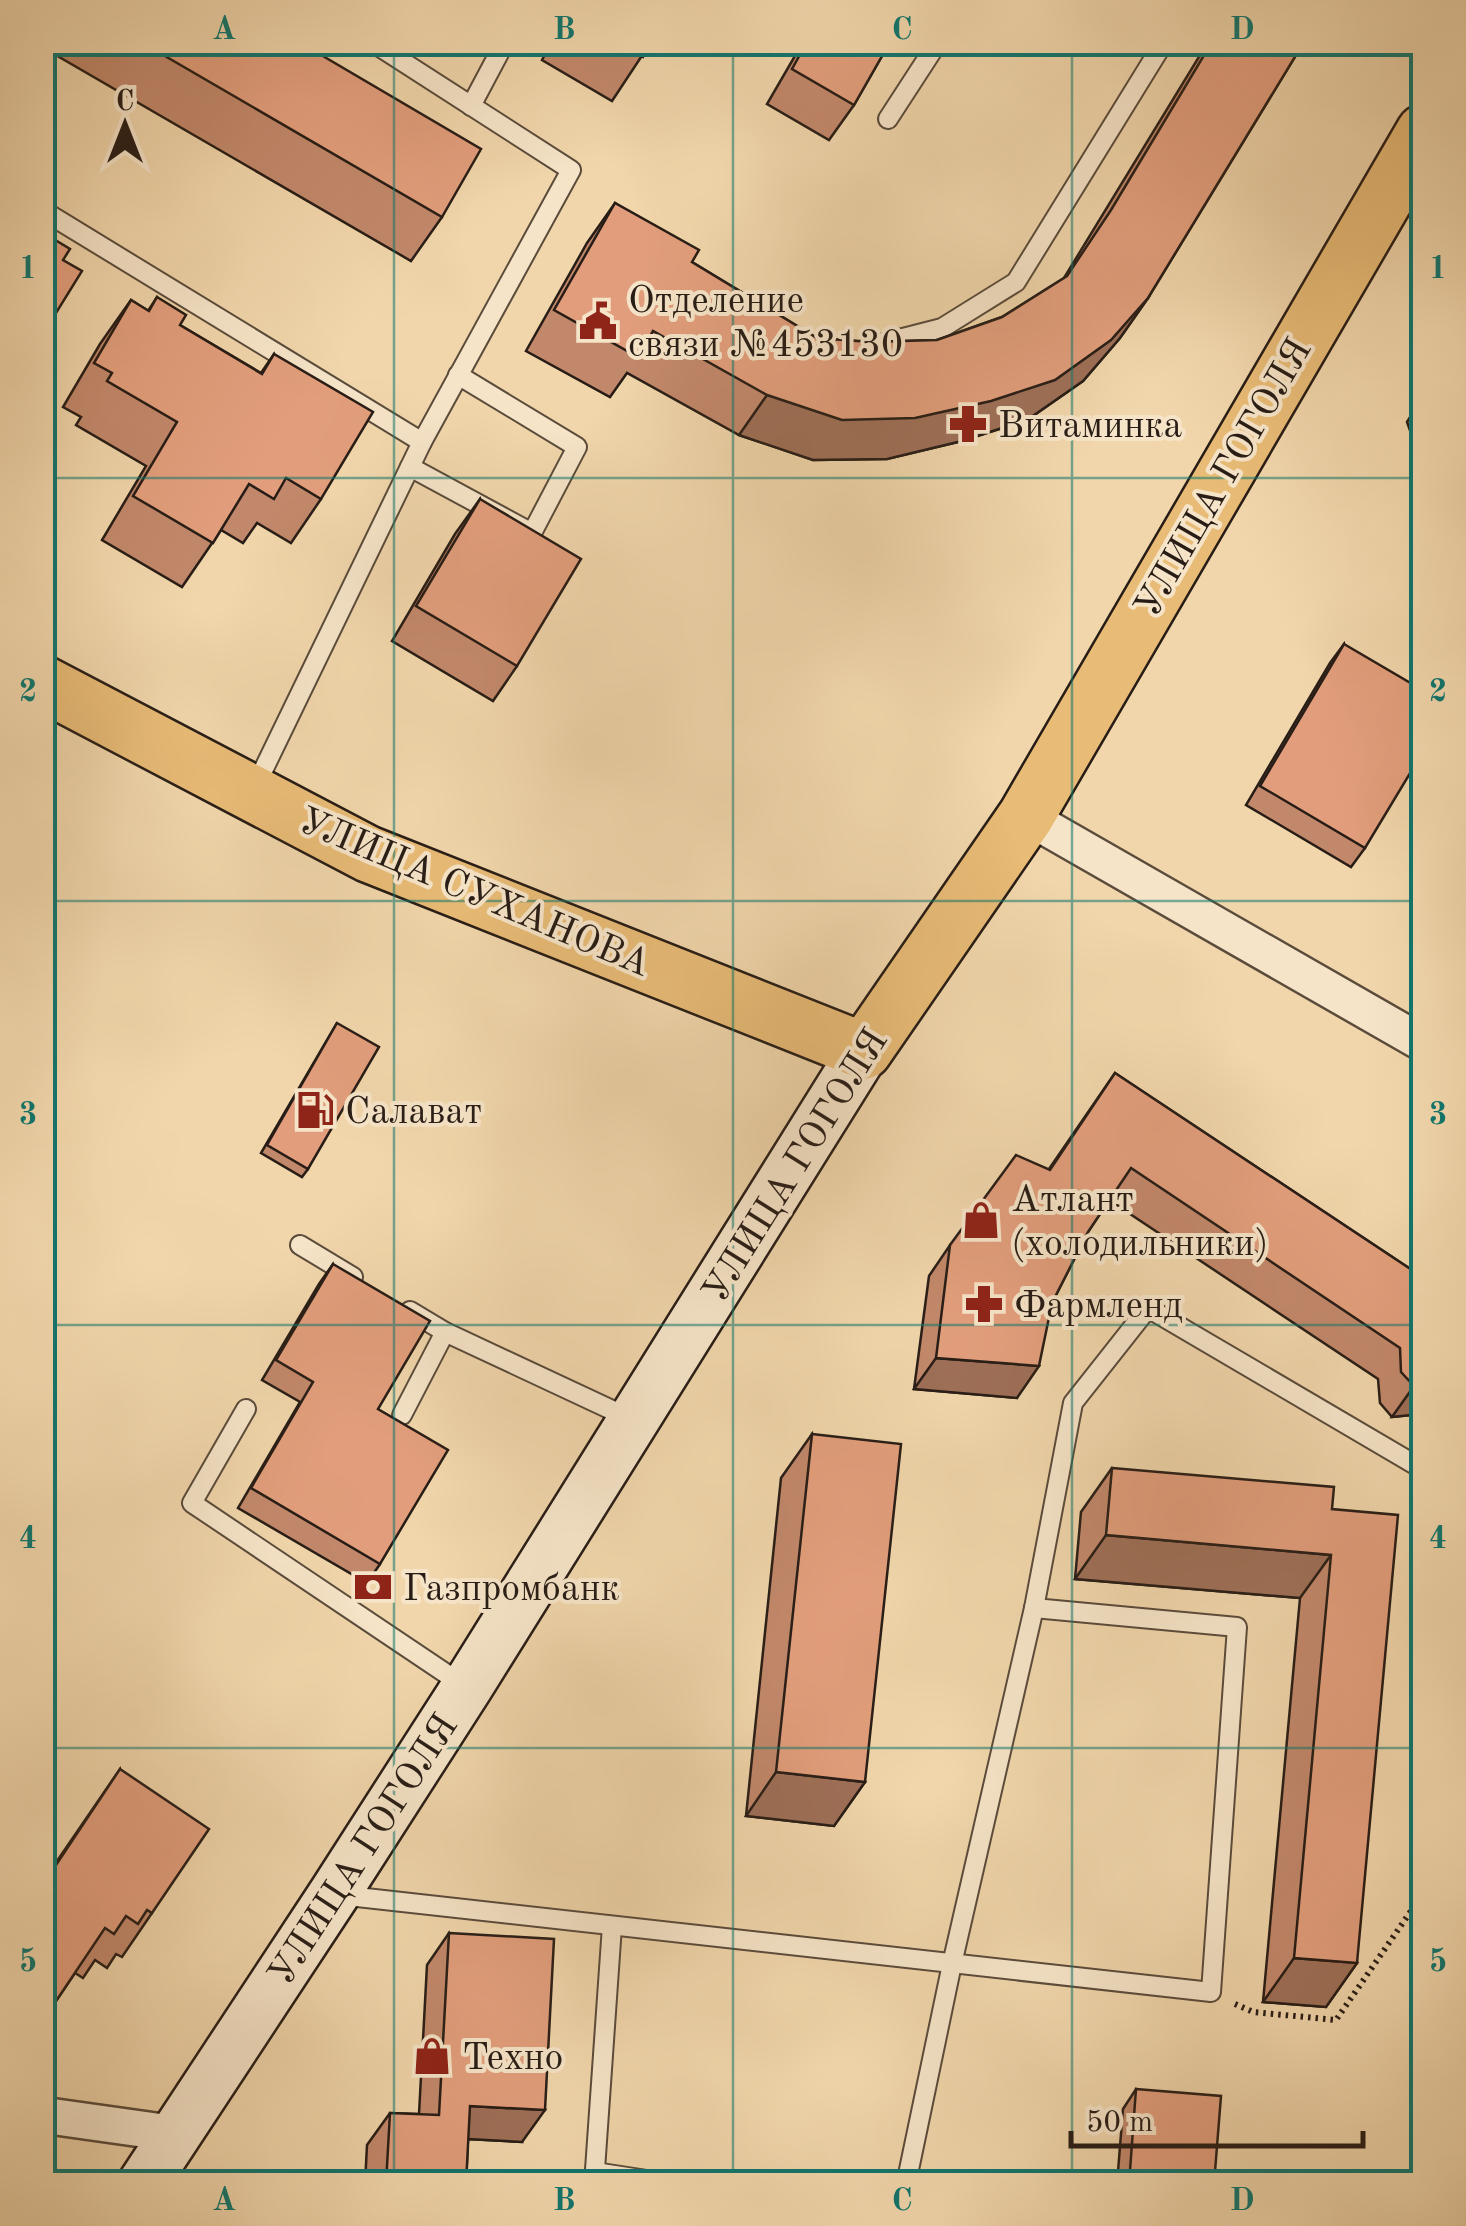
<svg xmlns="http://www.w3.org/2000/svg" width="1466" height="2226" viewBox="0 0 1466 2226" font-family="'Old Standard TT',serif">
	<rect width="100%" height="100%" fill="#f1d6ab"/>
	<filter id="stains"><feTurbulence type="fractalNoise" baseFrequency=".002" numOctaves="4"/><feColorMatrix values="0 0 0 0 .2 0 0 0 0 .09 0 0 0 0 .02 0 0 0 .5 -.17"/></filter>
	<radialGradient id="worn" r=".72"><stop offset=".6" stop-color="#630" stop-opacity="0"/><stop offset="1" stop-color="#630" stop-opacity=".3"/></radialGradient>
	<g fill="none" stroke-linecap="round" stroke-linejoin="round">
		<g stroke="#5a4b3b" stroke-width="22">
			<g id="lane">
				<polyline points="471,106 505,42"/>
				<polyline points="888,119 938,42"/>
				<polyline points="42,210 422,442"/>
				<polyline points="868,347 942,328 1016,282 1164,42"/>
				<polyline points="410,467 532,533 577,447 458,375"/>
				<polyline points="255,787 422,442 571,170 372,42"/>
				<polyline points="300,1245 353,1277"/>
				<polyline points="410,1311 445,1332 629,1418"/>
				<polyline points="246,1409 192,1503 466,1687"/>
				<polyline points="402,1415 445,1332"/>
				<polyline points="339,1895 1211,1992 1237,1627 1034,1608"/>
				<polyline points="595,2172 673,2184"/>
				<polyline points="594,2184 612,1926"/>
				<polyline points="906,2184 952,1964 1034,1608 1073,1403 1148,1308 1424,1470"/>
			</g>
		</g>
		<g stroke="#5a4b3b" stroke-width="40">
			<g id="street">
				<polyline points="1026,816 1424,1044"/>
				<polyline points="42,2115 177,2134"/>
			</g>
		</g>
		<g stroke="#281d16" stroke-width="55">
			<polyline id="secondary" points="143,2184 334,1894 467,1687 864,1051"/>
		</g>
		<g stroke="#281d16" stroke-width="60">
			<polyline id="primary" points="42,683 368,854 864,1051 1026,816 1424,132"/>
		</g>
		<polyline stroke="#281d16" stroke-width="6" stroke-dasharray="2.5 5" stroke-linecap="butt" points="1235,2004 1253,2012 1336,2020 1424,1892"/>
		<use href="#lane" stroke="#f6e4c8" stroke-width="18"/>
		<use href="#street" stroke="#f6e4c8" stroke-width="35"/>
		<use href="#secondary" stroke="#f6e4c8" stroke-width="50"/>
		<use href="#primary" stroke="#e8bb76" stroke-width="55"/>
	</g>
	<g fill="#c2886b" stroke="#281d16" stroke-width="2.5">
		<polygon points="42,42 299,42 442,217 411,261 42,47"/>
		<polygon points="552,42 651,42 612,101 542,60"/>
		<polygon points="803,42 890,42 854,105 829,140 767,104"/>
		<polygon points="1208,42 1304,42 1148,298 1120,338 1083,381 1027,420 962,441 887,459 813,460 739,435 627,373 610,397 526,351 587,243 615,203 692,262 817,338 870,342 937,340 1002,317 1064,278"/>
		<polygon points="157,297 180,325 261,373 274,354 321,499 291,543 257,523 243,543 221,530 182,587 102,540 146,466 76,425 81,417 63,407 100,344 131,300 148,311"/>
		<polygon points="1424,395 1424,471 1407,422"/>
		<polygon points="480,499 517,666 493,701 392,641 455,534"/>
		<polygon points="1344,644 1365,848 1351,867 1246,805 1330,663"/>
		<polygon points="337,1023 308,1169 302,1177 261,1153"/>
		<polygon points="1115,1073 1424,1278 1424,1415 1421,1414 1392,1417 1380,1403 1378,1379 1109,1200 1088,1232 1052,1303 1017,1398 914,1389 929,1276 950,1245 1049,1169"/>
		<polygon points="333,1264 378,1409 380,1564 367,1583 238,1508 300,1402 262,1380 319,1284"/>
		<polygon points="812,1434 865,1782 834,1826 746,1816 781,1478"/>
		<polygon points="1112,1468 1332,1509 1357,1963 1326,2007 1263,2002 1300,1598 1075,1579 1081,1512"/>
		<polygon points="120,1769 152,1913 122,1957 116,1954 107,1968 95,1960 83,1978 75,1973 42,2022 42,1883"/>
		<polygon points="449,1933 522,2142 468,2139 466,2184 365,2184 367,2145 390,2113 419,2114 427,1965"/>
		<polygon points="1136,2089 1214,2184 1117,2184 1123,2109"/>
	</g>
	<g fill="#9e6f57" stroke="#281d16" stroke-width="2.5">
		<polygon points="1148,298 1120,338 1083,381 1027,420 962,441 887,459 813,460 739,435 767,395"/>
		<polygon points="936,1358 1039,1366 1017,1398 914,1389"/>
		<polygon points="1424,1385 1424,1410 1421,1414 1392,1417 1414,1386"/>
		<polygon points="1106,1535 1331,1555 1300,1598 1075,1579"/>
		<polygon points="776,1772 865,1782 834,1826 746,1816"/>
		<polygon points="1294,1958 1357,1963 1326,2007 1263,2002"/>
		<polygon points="470,2106 545,2110 522,2142 448,2138"/>
	</g>
	<g fill="#e29e7c" stroke="#281d16" stroke-width="2.5">
		<polygon points="141,42 299,42 481,149 442,217"/>
		<polygon points="618,42 651,42 643,57"/>
		<polygon points="807,42 890,42 854,105 792,69"/>
		<polygon points="1212,42 1304,42 1148,298 1111,340 1055,380 991,401 915,418 842,420 767,395 653,331 638,357 554,310 615,203 699,250 692,262 817,338 870,342 937,340 1002,317 1067,276 1111,210"/>
		<polygon points="42,232 70,249 63,260 82,271 43,334"/>
		<polygon points="157,297 186,315 180,325 262,374 274,354 373,412 321,499 286,478 274,499 249,484 213,543 133,496 177,422 107,381 112,373 94,363 131,300 149,311"/>
		<polygon points="480,499 581,559 517,666 416,606"/>
		<polygon points="1344,644 1424,691 1424,750 1365,848 1260,786"/>
		<polygon points="337,1023 379,1047 308,1169 267,1145"/>
		<polygon points="1115,1073 1424,1278 1424,1385 1414,1386 1401,1372 1400,1348 1131,1168 1088,1232 1052,1303 1039,1366 936,1358 950,1245 1016,1155 1050,1170"/>
		<polygon points="333,1264 430,1321 378,1409 448,1450 380,1564 251,1488 313,1382 276,1360"/>
		<polygon points="812,1434 901,1444 865,1782 776,1772"/>
		<polygon points="1112,1468 1334,1487 1332,1509 1398,1515 1357,1963 1294,1958 1331,1555 1106,1535"/>
		<polygon points="120,1769 209,1829 152,1913 147,1910 138,1924 126,1916 114,1934 105,1928 42,2022 42,1886"/>
		<polygon points="449,1933 554,1939 545,2110 470,2106 466,2184 386,2184 390,2113 439,2115"/>
		<polygon points="1136,2089 1221,2096 1214,2184 1129,2184"/>
	</g>
	<path fill="none" stroke="#0f766e" stroke-width="2.5" stroke-opacity="0.55" d="M 394,42 L 394,2184M 733,42 L 733,2184M 1072,42 L 1072,2184M 42,478 L 1424,478M 42,901 L 1424,901M 42,1325 L 1424,1325M 42,1748 L 1424,1748"/>
	<defs>
		<g id="civic-bare" transform="scale(3)"><path d="M-.6-6.5H3V-4.5H.6V-3L4-1V1h2V6H-6V1h2V-1L-.6-3ZM-1.2 2.5V6h2.4V2.5Z" fill="#8f2418" stroke="#f6e4c8" stroke-width="2.5" paint-order="stroke"/></g>
		<g id="pharmacy-bare" transform="scale(3)"><path d="M-2-6h4v4h4v4h-4v4h-4v-4h-4v-4h4Z" fill="#8f2418" stroke="#f6e4c8" stroke-width="2.5" paint-order="stroke"/></g>
		<g id="fuel-bare" transform="scale(3)"><path d="M-5.5-6h7V0h2V4h1.3V-2.5L3-4.5l.8-.8L6-3V5H2.5V1h-1V6h-7ZM-4.2-4.7v3.2H.2V-4.7Z" fill="#8f2418" stroke="#f6e4c8" stroke-width="2.5" paint-order="stroke"/></g>
		<g id="shop-bare" transform="scale(3)"><path d="M-5-2.5h2.3a2.7 3.5 0 0 1 5.4 0H5L5.5 6h-11ZM-1.5-2.5h3a1.5 2.3 0 0 0-3 0Z" fill="#8f2418" stroke="#f6e4c8" stroke-width="2.5" paint-order="stroke"/></g>
		<g id="bank-bare" transform="scale(3)"><path d="M-6-4H6V4H-6ZM0-2.3a2.3 2.3 0 1 0 0 4.6a2.3 2.3 0 1 0 0-4.6Z" fill="#8f2418" stroke="#f6e4c8" stroke-width="2.5" paint-order="stroke"/></g>
	</defs>
	<g fill-rule="evenodd">
		<use href="#civic-bare" x="598" y="321"/>
		<use href="#pharmacy-bare" x="968" y="424"/>
		<use href="#fuel-bare" x="315" y="1110"/>
		<use href="#shop-bare" x="981" y="1220"/>
		<use href="#pharmacy-bare" x="984" y="1304"/>
		<use href="#bank-bare" x="373" y="1587"/>
		<use href="#shop-bare" x="432" y="2056"/>
	</g>
	<g text-anchor="middle" stroke-width="8" stroke-linejoin="round" paint-order="stroke">
		<g font-size="38" fill="#281d16" stroke="#f6e4c8" text-anchor="start">
			<text x="628" y="312">Отделение<tspan x="628" dy="44">связи №453130</tspan></text>
			<text x="998" y="437">Витаминка</text>
			<text x="345" y="1123">Салават</text>
			<text x="1011" y="1211">Атлант<tspan x="1011" dy="44">(холодильники)</tspan></text>
			<text x="1014" y="1317">Фармленд</text>
			<text x="403" y="1600">Газпромбанк</text>
			<text x="462" y="2069">Техно</text>
		</g>
		<g font-size="38" fill="#281d16" stroke="#f6e4c8">
			<text transform="translate(1222 477) rotate(-60)" y="13">УЛИЦА ГОГОЛЯ</text>
			<text transform="translate(475 891) rotate(23)" y="13">УЛИЦА СУХАНОВА</text>
			<text transform="translate(794 1165) rotate(-58)" y="13">УЛИЦА ГОГОЛЯ</text>
			<text transform="translate(362 1849) rotate(-57)" y="13">УЛИЦА ГОГОЛЯ</text>
		</g>
	</g>
	<rect width="1466" height="2226" fill="none" stroke="#f1d6ab" stroke-width="110"/>
	<g transform="translate(125 125)" stroke="#f6e4c8" stroke-width="8" paint-order="stroke">
	<path d="M0-8L18 38L0 25L-18 38Z" fill="#281d16"/>
	<text y="-15" font-size="28" font-weight="bold" text-anchor="middle" fill="#281d16">С</text>
	</g>
	<path d="M1071 2131v15h292v-15" fill="none" stroke="#281d16" stroke-width="5"/>
	<text x="1086" y="2131" font-size="30" fill="#281d16" stroke="#f6e4c8" stroke-width="8" paint-order="stroke">50 m</text>
	<rect x="55" y="55" width="1356" height="2116" fill="none" stroke="#0f766e" stroke-width="4"/>
	<g font-size="32" text-anchor="middle" font-weight="bold" fill="#0f766e">
		<text x="224" y="39">A</text>
		<text x="564" y="39">B</text>
		<text x="902" y="39">C</text>
		<text x="1242" y="39">D</text>
		<text x="28" y="278">1</text>
		<text x="1438" y="278">1</text>
		<text x="28" y="701">2</text>
		<text x="1438" y="701">2</text>
		<text x="28" y="1124">3</text>
		<text x="1438" y="1124">3</text>
		<text x="28" y="1548">4</text>
		<text x="1438" y="1548">4</text>
		<text x="28" y="1971">5</text>
		<text x="1438" y="1971">5</text>
		<text x="224" y="2210">A</text>
		<text x="564" y="2210">B</text>
		<text x="902" y="2210">C</text>
		<text x="1242" y="2210">D</text>
	</g>
	<rect width="100%" height="100%" filter="url(#stains)"/>
	<rect width="100%" height="100%" fill="url(#worn)"/>
</svg>
